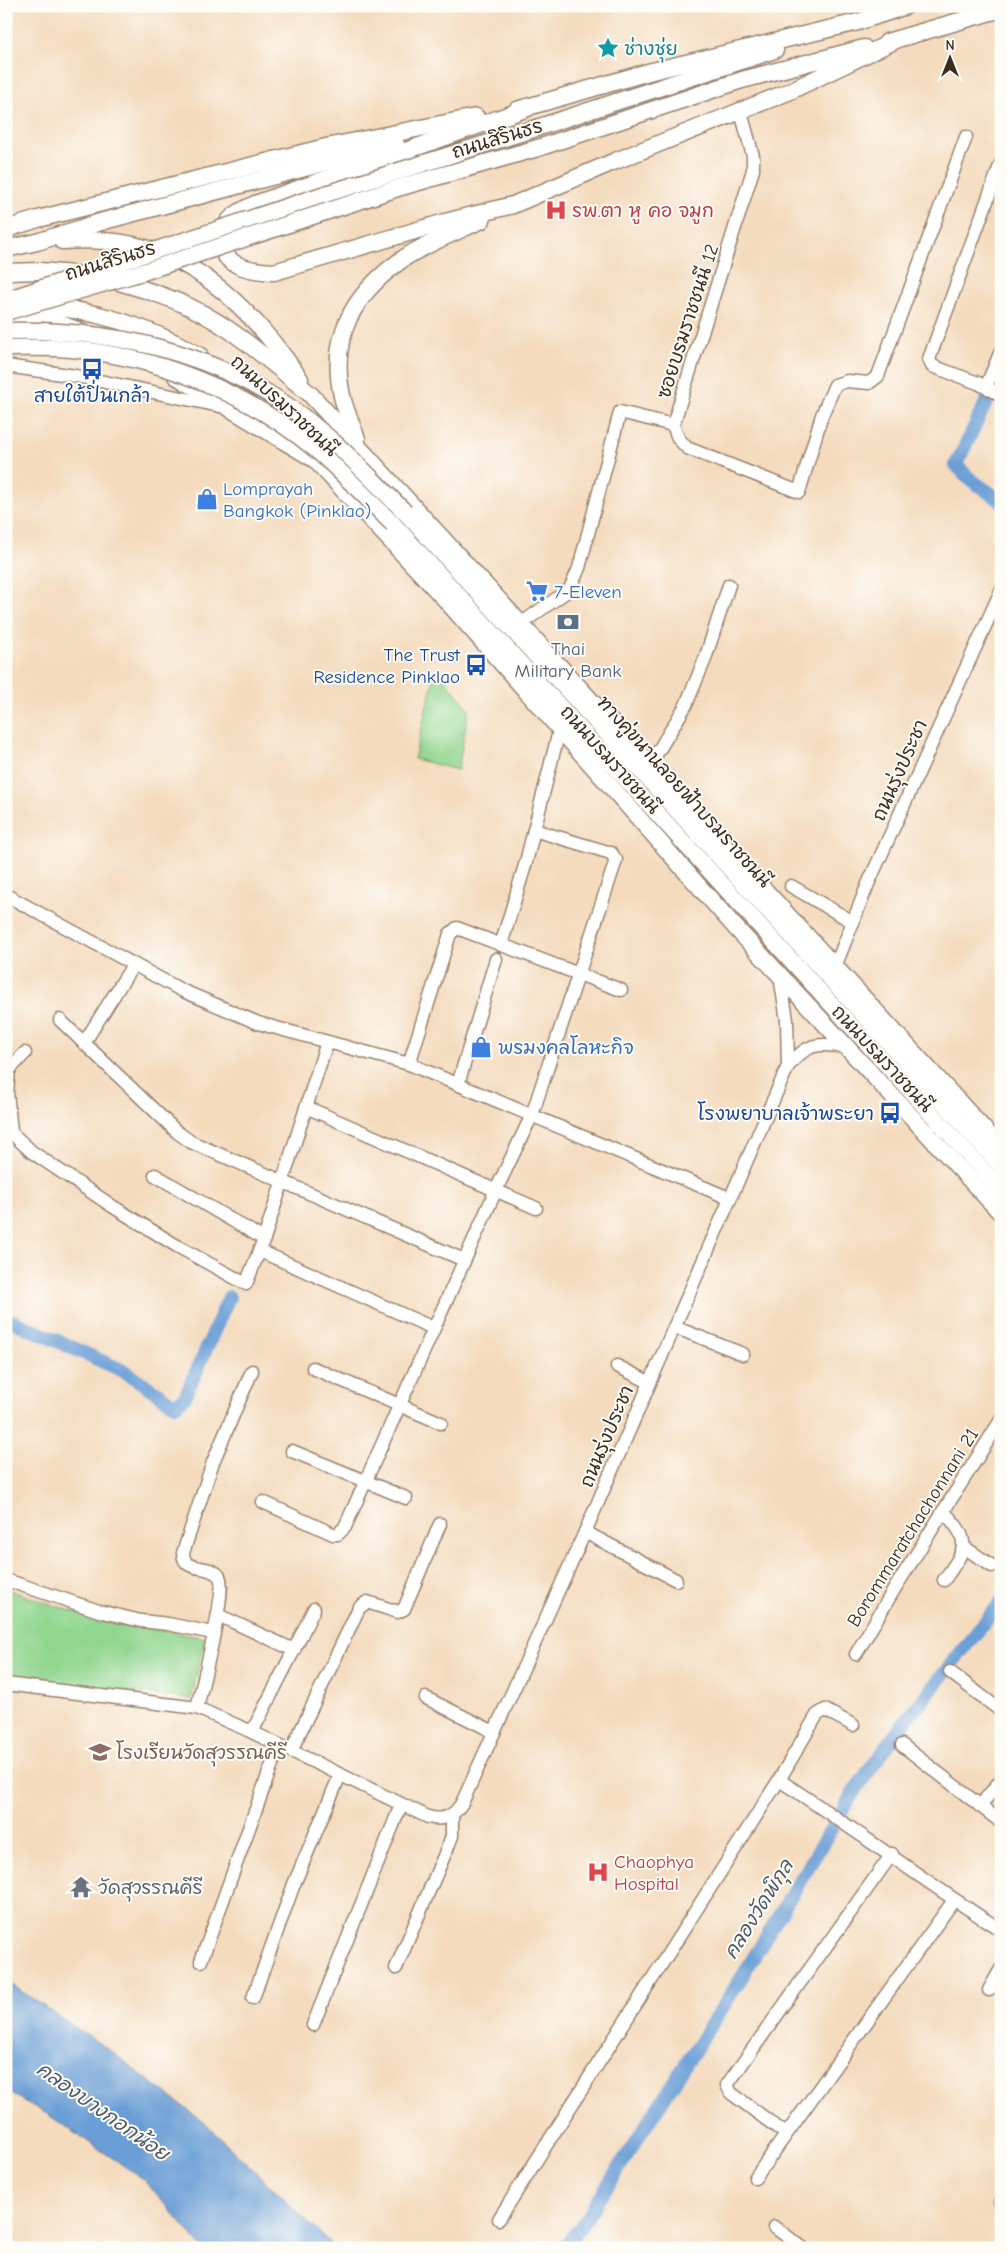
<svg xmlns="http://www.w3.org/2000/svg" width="1007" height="2254" viewBox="0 0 1007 2254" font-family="'Comic Neue','Playpen Sans Thai',sans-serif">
	<rect width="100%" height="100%" fill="#fdfcf7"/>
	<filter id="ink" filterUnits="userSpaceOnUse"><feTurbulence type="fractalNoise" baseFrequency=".02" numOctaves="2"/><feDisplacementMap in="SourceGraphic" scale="10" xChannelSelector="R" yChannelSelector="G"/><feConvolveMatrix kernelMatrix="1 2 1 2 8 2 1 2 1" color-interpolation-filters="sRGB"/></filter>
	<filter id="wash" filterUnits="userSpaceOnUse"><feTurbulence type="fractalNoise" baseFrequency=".0096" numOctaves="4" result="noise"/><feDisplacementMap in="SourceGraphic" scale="20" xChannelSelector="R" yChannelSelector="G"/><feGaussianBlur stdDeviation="1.12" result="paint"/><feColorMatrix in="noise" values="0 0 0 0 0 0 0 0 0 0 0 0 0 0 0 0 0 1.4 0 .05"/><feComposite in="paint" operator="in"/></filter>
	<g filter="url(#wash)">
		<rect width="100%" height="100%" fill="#f4dbbe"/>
		<g fill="#91d68f" stroke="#668056">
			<polygon points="436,670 469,708 458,770 414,759"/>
			<polygon points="6,1589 95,1619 205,1638 191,1699 7,1677 10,1650 6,1649"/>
		</g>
		<polygon fill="#6a9ed6" stroke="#52647a" points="6,1981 109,2050 205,2123 335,2248 202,2248 145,2180 47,2114 6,2091"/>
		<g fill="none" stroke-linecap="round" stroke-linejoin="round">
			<g stroke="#6a9ed6" stroke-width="14">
				<polyline points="1001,371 956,465 970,479 1001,501"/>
				<polyline points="6,1318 126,1372 175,1405 185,1397 229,1297"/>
				<polyline points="564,2248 580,2228 740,1980 855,1790 905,1722 1001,1602"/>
			</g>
		</g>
	</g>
	<g filter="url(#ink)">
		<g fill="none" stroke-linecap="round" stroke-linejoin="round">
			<g stroke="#98826e" stroke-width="15">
				<g id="minor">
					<polyline points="1001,163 929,359 932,366 978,383 1001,395"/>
					<polyline points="6,366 76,376 220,406"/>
					<polyline points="986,387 1001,351"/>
					<polyline points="673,425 753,170 753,156 741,112"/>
					<polyline points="522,623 570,589 579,568 620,412 673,425 678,438 687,448 799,492 822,415 835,385 847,381 869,383 878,376 966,137"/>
					<polyline points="651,763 686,705 705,659 729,585"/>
					<polyline points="791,886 853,922"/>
					<polyline points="6,895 181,990 258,1023 409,1064 729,1198"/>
					<polyline points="501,945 526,862 559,731"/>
					<polyline points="835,967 868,884 1001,591"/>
					<polyline points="780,976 787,1020 788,1066"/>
					<polyline points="60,1020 177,1132 191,1142 464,1260"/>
					<polyline points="84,1043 133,965"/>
					<polyline points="409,1064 450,934 457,928 621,990"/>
					<polyline points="9,1071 7,1092 11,1131"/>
					<polyline points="6,1073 25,1053"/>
					<polyline points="458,1084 496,959"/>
					<polyline points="306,1107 536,1208"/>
					<polyline points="6,1128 32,1152 112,1206 177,1246 246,1284 264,1239 327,1042"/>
					<polyline points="155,1175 264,1239"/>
					<polyline points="260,1251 433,1328"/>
					<polyline points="674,1327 743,1354"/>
					<polyline points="617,1366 649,1382"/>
					<polyline points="313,1368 441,1423"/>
					<polyline points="292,1451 406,1498"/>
					<polyline points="263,1502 333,1534 338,1534 345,1527 496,1190 532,1115 616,860 611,853 534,830"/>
					<path d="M 943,1511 C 973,1541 966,1549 944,1580"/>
					<polyline points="585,1532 676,1580"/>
					<polyline points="964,1547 992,1566"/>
					<polyline points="6,1580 99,1611 141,1621 168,1624 213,1633"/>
					<polyline points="218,1615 294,1650 252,1732"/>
					<polyline points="294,1650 314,1609"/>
					<polyline points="856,1654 895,1588 1001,1420"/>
					<polyline points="950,1672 1001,1711"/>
					<path d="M 6,1684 L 197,1708 L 252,1732 L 428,1817 C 444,1821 453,1817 462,1803 L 585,1532 L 788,1066 C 807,1044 816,1042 845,1047"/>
					<polyline points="426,1698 494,1732"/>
					<path d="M 197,1708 C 201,1689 228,1587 219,1576 C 209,1563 184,1574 183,1553 L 213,1462 L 252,1371"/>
					<polyline points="902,1745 1001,1822"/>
					<polyline points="291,1751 359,1608 367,1602 398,1612 404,1609 440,1524"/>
					<path d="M 779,1780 C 854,1828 925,1882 1001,1930"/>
					<polyline points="980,1806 1001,1780"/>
					<polyline points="201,1961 279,1745"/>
					<polyline points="396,1968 447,1849 452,1836 452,1816"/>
					<polyline points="989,1990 1001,1969"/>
					<polyline points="253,1998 294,1884 340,1775"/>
					<polyline points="313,2025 401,1805"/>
					<polyline points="786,2134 731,2093 727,2085 892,1854"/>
					<polyline points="755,2178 954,1900"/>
					<polyline points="1000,2202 1001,2203"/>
					<polyline points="499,2219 779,1780 817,1715 825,1710 853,1725"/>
					<polyline points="774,2227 803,2248"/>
				</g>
			</g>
			<g stroke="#98826e" stroke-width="19">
				<g id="major">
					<polyline points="887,42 1001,9"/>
					<path d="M 528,108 L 255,204 C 248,208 240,211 234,216 C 227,222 222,229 222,239 C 219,267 253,271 274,272 L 449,221 L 513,205 L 613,162 L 788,92 L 896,40"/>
					<polyline points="517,110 652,71 858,22 906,6"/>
					<polyline points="533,129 775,50"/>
					<polyline points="538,148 742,80 864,48"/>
					<polyline points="6,229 38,219 326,147 476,117"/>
					<path d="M 62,241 C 91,239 121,240 149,249 C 213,269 263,325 300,379"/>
					<polyline points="6,249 37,242 104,221 396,144"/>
					<polyline points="6,272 40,271 84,275"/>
					<path d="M 108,279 C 136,287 165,295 192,308 C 235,329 272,363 310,394 L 1001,1148"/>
					<path d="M 31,306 C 89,307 150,327 200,356"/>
					<polyline points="6,320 58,323 82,332"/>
					<polyline points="176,376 314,459"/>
					<polyline points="228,376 267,411"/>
					<path d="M 357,439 C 352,425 345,410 342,396 C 329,337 353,295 400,261 C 420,246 458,231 482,220"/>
					<polyline points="306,450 443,597 735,927 1001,1213"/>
					<polyline points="405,512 1001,1166"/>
					<polyline points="393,524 1001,1190"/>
				</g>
			</g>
			<use href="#minor" stroke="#fff" stroke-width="12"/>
			<use href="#major" stroke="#fff" stroke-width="16"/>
			<g stroke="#98826e" stroke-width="19" stroke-linecap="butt">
				<g id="major-bridge">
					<polyline points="6,300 319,196 533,129"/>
					<polyline points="6,312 146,271 401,187 538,148"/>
					<path d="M 6,331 C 125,328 239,358 329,438 C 356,461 380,488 405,512"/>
					<path d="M 6,348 C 28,348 50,347 71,349 C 160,357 245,392 314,448 C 342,471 367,499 393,524"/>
				</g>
			</g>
			<use href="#major-bridge" stroke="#fff" stroke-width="16"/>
		</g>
	</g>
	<defs>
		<g id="sight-bare" transform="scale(1.725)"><path d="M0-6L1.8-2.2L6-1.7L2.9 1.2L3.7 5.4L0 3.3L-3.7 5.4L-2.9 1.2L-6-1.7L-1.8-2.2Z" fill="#0f9aa8" stroke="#fdfcf7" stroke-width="2.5" paint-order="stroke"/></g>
		<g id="hospital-bare" transform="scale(1.725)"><path d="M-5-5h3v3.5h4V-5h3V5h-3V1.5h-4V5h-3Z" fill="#e0444e" stroke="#fdfcf7" stroke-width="2.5" paint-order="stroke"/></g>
		<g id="bus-bare" transform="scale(1.725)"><path d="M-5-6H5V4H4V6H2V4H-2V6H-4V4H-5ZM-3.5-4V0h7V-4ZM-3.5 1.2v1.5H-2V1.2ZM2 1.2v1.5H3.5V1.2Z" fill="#1a4fb4" stroke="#fdfcf7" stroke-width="2.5" paint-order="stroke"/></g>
		<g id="shop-bare" transform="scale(1.725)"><path d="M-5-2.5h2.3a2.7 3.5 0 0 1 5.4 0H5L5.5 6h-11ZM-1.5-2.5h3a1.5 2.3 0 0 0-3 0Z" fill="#3f7fe0" stroke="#fdfcf7" stroke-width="2.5" paint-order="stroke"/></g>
		<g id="supermarket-bare" transform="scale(1.725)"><path d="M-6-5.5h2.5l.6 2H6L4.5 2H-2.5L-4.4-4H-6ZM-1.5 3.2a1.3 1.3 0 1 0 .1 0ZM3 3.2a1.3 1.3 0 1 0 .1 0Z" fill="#3f7fe0" stroke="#fdfcf7" stroke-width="2.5" paint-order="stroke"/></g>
		<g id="bank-bare" transform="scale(1.725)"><path d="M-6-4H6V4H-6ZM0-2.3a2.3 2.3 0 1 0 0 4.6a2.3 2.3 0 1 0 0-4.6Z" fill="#5c6f8a" stroke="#fdfcf7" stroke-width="2.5" paint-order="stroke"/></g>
		<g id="school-bare" transform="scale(1.725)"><path d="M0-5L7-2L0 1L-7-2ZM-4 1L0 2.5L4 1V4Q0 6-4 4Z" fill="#8d6e63" stroke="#fdfcf7" stroke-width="2.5" paint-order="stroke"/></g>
		<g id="temple-bare" transform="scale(1.725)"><path d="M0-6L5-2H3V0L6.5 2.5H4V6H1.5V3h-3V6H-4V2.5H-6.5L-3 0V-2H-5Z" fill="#6b7280" stroke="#fdfcf7" stroke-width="2.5" paint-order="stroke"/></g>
	</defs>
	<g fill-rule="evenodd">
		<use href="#sight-bare" x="608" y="48"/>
		<use href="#hospital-bare" x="556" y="210"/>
		<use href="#bus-bare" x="92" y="369"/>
		<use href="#shop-bare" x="207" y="499"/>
		<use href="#supermarket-bare" x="537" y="591"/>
		<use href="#bank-bare" x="568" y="622"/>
		<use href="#bus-bare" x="476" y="665"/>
		<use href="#shop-bare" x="481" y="1047"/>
		<use href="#bus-bare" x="890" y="1113"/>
		<use href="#school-bare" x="100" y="1752"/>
		<use href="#hospital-bare" x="598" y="1872"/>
		<use href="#temple-bare" x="81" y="1887"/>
	</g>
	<g text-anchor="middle" stroke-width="4" stroke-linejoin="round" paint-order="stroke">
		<g font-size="19" fill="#0d838f" stroke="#fdfcf7" text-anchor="start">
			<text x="624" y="55">ช่างชุ่ย</text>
		</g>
		<g font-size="19" fill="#3b2a1e" stroke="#fdfcf7">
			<text transform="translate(497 138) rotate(-17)" y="7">ถนนสิรินธร</text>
			<text transform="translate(110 260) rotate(-17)" y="7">ถนนสิรินธร</text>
			<text transform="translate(687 321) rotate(-72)" y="7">ซอยบรมราชชนนี 12</text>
			<text transform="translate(285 405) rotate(43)" y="7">ถนนบรมราชชนนี</text>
			<text transform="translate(611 759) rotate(48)" y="7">ถนนบรมราชชนนี</text>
			<text transform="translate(899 770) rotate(-66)" y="7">ถนนรุ่งประชา</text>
			<text transform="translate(685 791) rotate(48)" y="7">ทางคู่ขนานลอยฟ้าบรมราชชนนี</text>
			<text transform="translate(883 1058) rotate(47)" y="7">ถนนบรมราชชนนี</text>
			<text transform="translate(606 1436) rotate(-67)" y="7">ถนนรุ่งประชา</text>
			<text transform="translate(912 1527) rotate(-58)" y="7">Borommaratchachonnani 21</text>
		</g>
		<g font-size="19" fill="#be3a42" stroke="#fdfcf7" text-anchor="start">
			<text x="572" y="217">รพ.ตา หู คอ จมูก</text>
			<text x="614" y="1868">Chaophya<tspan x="614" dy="22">Hospital</tspan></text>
		</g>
		<g font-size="19" fill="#164399" stroke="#fdfcf7" text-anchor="end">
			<text x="92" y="402" text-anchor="middle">สายใต้ปิ่นเกล้า</text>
			<text x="460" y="661">The Trust<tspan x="460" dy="22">Residence Pinklao</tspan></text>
			<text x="874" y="1120">โรงพยาบาลเจ้าพระยา</text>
		</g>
		<g font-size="19" fill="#366cbe" stroke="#fdfcf7" text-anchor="start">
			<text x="223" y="495">Lomprayah<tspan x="223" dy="22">Bangkok (Pinklao)</tspan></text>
			<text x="554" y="598">7-Eleven</text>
			<text x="498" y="1054">พรมงคลโลหะกิจ</text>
		</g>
		<g font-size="19" fill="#4e5e75" stroke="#fdfcf7">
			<text x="568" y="655">Thai<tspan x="568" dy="22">Military Bank</tspan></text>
		</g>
		<g font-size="19" fill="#785e54" stroke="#fdfcf7" text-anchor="start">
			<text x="116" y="1759">โรงเรียนวัดสุวรรณคีรี</text>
		</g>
		<g font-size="19" fill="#5b616d" stroke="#fdfcf7" text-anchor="start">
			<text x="98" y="1894">วัดสุวรรณคีรี</text>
		</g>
		<g font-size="20" font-style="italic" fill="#4e5868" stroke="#fdfcf7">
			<text transform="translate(758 1909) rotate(-58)" y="7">คลองวัดพิกุล</text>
			<text transform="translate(103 2111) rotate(35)" y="7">คลองบางกอกน้อย</text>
		</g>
	</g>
	<rect width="1007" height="2254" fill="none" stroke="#fdfcf7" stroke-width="25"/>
	<g transform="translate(950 58)" stroke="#fdfcf7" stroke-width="4" paint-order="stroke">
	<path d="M0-4L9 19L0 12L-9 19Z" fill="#3b2a1e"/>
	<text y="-8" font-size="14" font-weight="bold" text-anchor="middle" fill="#3b2a1e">N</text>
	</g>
</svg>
